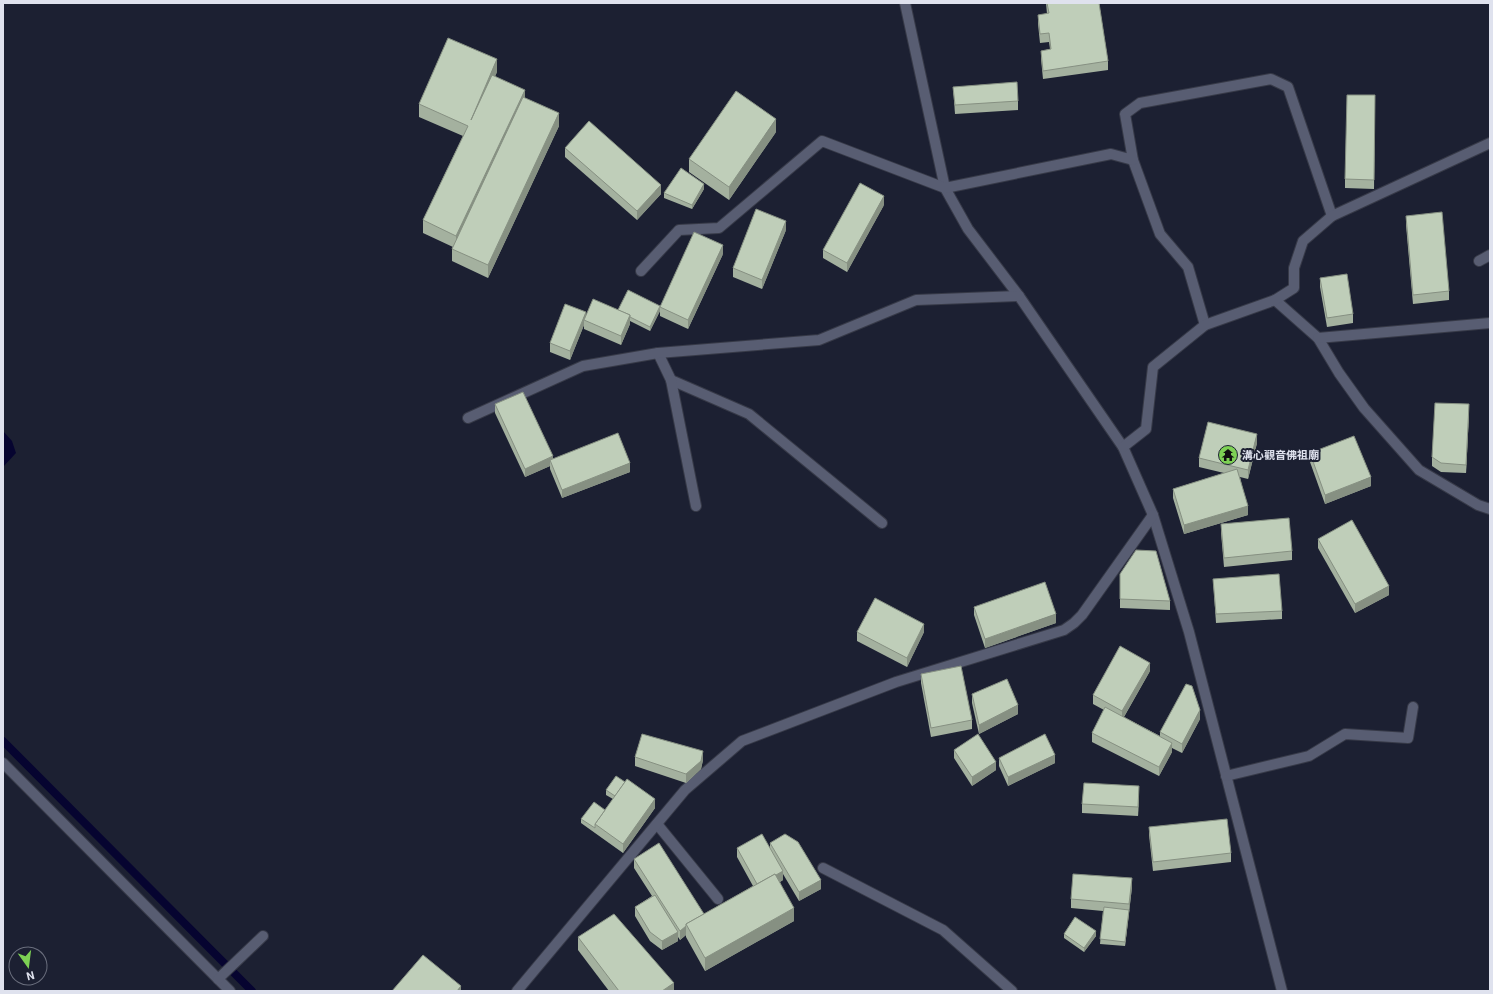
<svg xmlns="http://www.w3.org/2000/svg" width="1493" height="994" viewBox="0 0 1493 994" font-family="Roboto,'Noto Sans TC',sans-serif">
	<rect width="100%" height="100%" fill="#1c2032"/>
	<polygon fill="#060430" points="3,431 12,441 16,453 3,467"/>
	<g fill="none" stroke-linecap="round" stroke-linejoin="round">
		<polyline stroke="#060430" stroke-width="8" points="3,741 252,991"/>
		<g stroke="#373a48" stroke-width="12">
			<g id="minor">
				<polyline points="905,3 945,188 968,229 1019,296 1123,447 1153,515 1189,632 1282,991"/>
				<polyline points="1133,160 1160,234 1188,267 1205,325"/>
				<polyline points="1479,261 1490,255"/>
				<polyline points="641,271 679,230 719,228 822,141 945,188 1111,154 1133,160 1125,114 1140,103 1271,79 1288,87 1332,216"/>
				<polyline points="1275,300 1318,338 1339,373 1364,408 1419,470 1478,505 1490,509"/>
				<polyline points="1318,338 1490,323"/>
				<polyline points="658,353 671,380 749,414 882,523"/>
				<polyline points="671,380 696,506"/>
				<polyline points="468,418 583,366 658,353 819,340 916,300 1019,296"/>
				<polyline points="1123,447 1146,429 1153,367 1205,325 1275,300 1294,288 1294,268 1303,241 1332,216 1490,143"/>
				<polyline points="3,763 230,991"/>
				<polyline points="1226,776 1309,756 1345,734 1408,738 1413,707"/>
				<polyline points="657,824 718,899"/>
				<polyline points="823,868 943,930 1012,991"/>
				<polyline points="218,979 263,936"/>
				<polyline points="517,991 685,790 742,741 896,682 1064,630 1074,623 1082,615 1153,515"/>
			</g>
		</g>
		<use href="#minor" stroke="#585d72" stroke-width="10"/>
	</g>
	<g fill="#a4b19f">
		<polygon points="1046,3 1099,3 1108,61 1108,70 1043,79 1041,59 1041,51 1050,49 1049,42 1040,43 1038,24 1038,15 1047,14"/>
		<polygon points="497,72 495,76 525,98 559,126 488,278 452,261 452,249 453,247 423,233 423,220 463,136 419,117 419,104"/>
		<polygon points="953,87 1018,101 1018,110 955,114"/>
		<polygon points="1375,95 1374,189 1345,188 1345,179"/>
		<polygon points="776,132 729,200 689,172 689,159"/>
		<polygon points="565,148 661,194 637,220 565,157"/>
		<polygon points="704,189 692,209 664,198 664,193"/>
		<polygon points="884,205 847,272 823,258 823,250"/>
		<polygon points="1406,216 1449,291 1449,300 1413,304 1406,225"/>
		<polygon points="786,230 762,289 733,277 733,268"/>
		<polygon points="723,254 688,329 660,316 660,311 650,331 630,321 630,324 621,345 584,329 584,325 570,360 550,352 550,343 586,317 618,310 660,306"/>
		<polygon points="1320,278 1353,314 1353,323 1327,327 1320,287"/>
		<polygon points="495,404 553,459 630,472 562,498 550,469 550,466 525,477 495,413"/>
		<polygon points="1469,413 1466,473 1441,472 1432,466 1432,457"/>
		<polygon points="1257,443 1248,479 1240,477 1248,515 1184,534 1173,498 1173,489 1224,473 1199,467 1199,458"/>
		<polygon points="1310,453 1371,486 1325,504 1310,462"/>
		<polygon points="1221,524 1292,551 1292,560 1224,567 1221,533"/>
		<polygon points="1318,539 1389,595 1355,613 1318,548"/>
		<polygon points="1120,574 1170,601 1170,610 1120,608"/>
		<polygon points="1213,579 1282,611 1282,619 1216,623"/>
		<polygon points="974,607 1056,623 985,648 974,615"/>
		<polygon points="857,632 924,632 907,667 857,641"/>
		<polygon points="1150,671 1124,717 1160,736 1160,732 1200,719 1182,753 1172,748 1172,752 1159,776 1092,742 1092,733 1104,710 1093,704 1093,695"/>
		<polygon points="921,674 972,720 972,729 931,737 921,683"/>
		<polygon points="972,694 1018,714 979,734 972,703"/>
		<polygon points="954,750 996,770 972,786 954,758"/>
		<polygon points="635,757 703,760 701,769 686,783 635,766"/>
		<polygon points="999,758 1055,763 1008,786 999,766"/>
		<polygon points="606,790 655,808 623,853 581,823 581,819 605,810 613,799 606,795"/>
		<polygon points="1139,795 1138,816 1082,813 1082,804"/>
		<polygon points="1149,827 1231,853 1231,862 1153,871 1149,835"/>
		<polygon points="770,843 821,889 799,901 783,874 783,880 780,882 794,921 705,971 686,937 686,935 680,940 678,937 678,941 662,950 650,941 635,916 635,907 652,896 634,868 634,859 704,914 753,886 737,857 737,848 770,848"/>
		<polygon points="1132,887 1125,946 1100,944 1103,911 1071,908 1071,899"/>
		<polygon points="1064,934 1096,936 1084,952 1064,938"/>
		<polygon points="578,937 674,991 609,991 578,950"/>
	</g>
	<g fill="#869082">
		<polygon points="497,59 497,72 471,133 471,120"/>
		<polygon points="525,90 525,103 456,248 456,236"/>
		<polygon points="559,113 559,126 488,278 488,265"/>
		<polygon points="776,119 776,132 729,200 729,187"/>
		<polygon points="704,184 704,189 692,209 692,205"/>
		<polygon points="661,185 661,194 637,220 637,211"/>
		<polygon points="884,196 884,205 847,272 847,263"/>
		<polygon points="786,221 786,230 762,289 762,280"/>
		<polygon points="723,245 723,254 688,329 688,320"/>
		<polygon points="660,307 660,311 650,331 650,327"/>
		<polygon points="586,312 586,321 584,320 584,325 570,360 570,351"/>
		<polygon points="630,315 630,324 621,345 621,336"/>
		<polygon points="1469,404 1469,413 1466,473 1466,465"/>
		<polygon points="1257,434 1257,443 1248,479 1248,470"/>
		<polygon points="553,456 553,465 550,460 550,466 525,477 525,469"/>
		<polygon points="630,463 630,472 562,498 562,490"/>
		<polygon points="1371,477 1371,486 1325,504 1325,495"/>
		<polygon points="1248,506 1248,515 1184,534 1184,525"/>
		<polygon points="1389,586 1389,595 1355,613 1355,604"/>
		<polygon points="1056,614 1056,623 985,648 985,639"/>
		<polygon points="924,624 924,632 907,667 907,658"/>
		<polygon points="1150,663 1150,671 1122,720 1122,711"/>
		<polygon points="1018,705 1018,714 979,734 979,725"/>
		<polygon points="1200,710 1200,719 1182,753 1182,744"/>
		<polygon points="1172,743 1172,752 1159,776 1159,767"/>
		<polygon points="703,751 703,760 701,769 686,783 686,774"/>
		<polygon points="1055,755 1055,763 1008,786 1008,777"/>
		<polygon points="996,762 996,770 972,786 972,777"/>
		<polygon points="1139,786 1139,795 1138,816 1138,807"/>
		<polygon points="655,799 655,808 623,853 623,844"/>
		<polygon points="783,871 783,880 758,894 758,885"/>
		<polygon points="1132,878 1132,887 1129,913 1129,904"/>
		<polygon points="821,880 821,889 799,901 799,892"/>
		<polygon points="794,908 794,921 705,971 705,958"/>
		<polygon points="1129,910 1129,914 1125,946 1125,942"/>
		<polygon points="686,926 686,935 680,940 680,931"/>
		<polygon points="1096,931 1096,936 1084,952 1084,948"/>
		<polygon points="678,932 678,941 662,950 662,941"/>
		<polygon points="674,983 674,991 662,991"/>
		<polygon points="461,986 461,991 457,991"/>
	</g>
	<g fill="#bfceb9" stroke="#869082">
		<polygon points="1047,3 1099,3 1108,61 1043,71 1041,51 1051,49 1049,33 1040,34 1038,15 1049,13"/>
		<polygon points="448,38 497,59 471,120 492,75 525,90 456,236 423,220 468,126 419,104"/>
		<polygon points="1017,82 1018,101 955,105 953,87"/>
		<polygon points="736,91 776,119 729,187 689,159"/>
		<polygon points="1347,95 1375,95 1374,180 1345,179"/>
		<polygon points="523,97 559,113 488,265 452,249"/>
		<polygon points="589,121 661,185 637,211 565,148"/>
		<polygon points="681,168 704,184 692,205 664,193"/>
		<polygon points="860,183 884,196 847,263 823,250"/>
		<polygon points="756,209 786,221 762,280 733,268"/>
		<polygon points="1442,212 1449,291 1413,295 1406,216"/>
		<polygon points="694,232 723,245 688,320 660,307"/>
		<polygon points="1347,274 1353,314 1327,318 1320,278"/>
		<polygon points="628,290 660,306 650,327 630,317 630,315 618,310"/>
		<polygon points="593,299 630,315 621,336 584,320"/>
		<polygon points="565,304 586,312 570,351 550,343"/>
		<polygon points="523,392 553,456 525,469 495,404"/>
		<polygon points="1435,403 1469,404 1466,465 1441,463 1432,457"/>
		<polygon points="1208,422 1257,434 1248,470 1199,458"/>
		<polygon points="618,433 630,463 562,490 550,460"/>
		<polygon points="1354,436 1371,477 1325,495 1310,453"/>
		<polygon points="1237,469 1248,506 1184,525 1173,489"/>
		<polygon points="1289,518 1292,551 1224,558 1221,524"/>
		<polygon points="1352,520 1389,586 1355,604 1318,539"/>
		<polygon points="1136,550 1156,551 1170,601 1120,599 1120,574"/>
		<polygon points="1279,574 1282,611 1216,614 1213,579"/>
		<polygon points="1045,582 1056,614 985,639 974,607"/>
		<polygon points="875,598 924,624 907,658 857,632"/>
		<polygon points="1120,646 1150,663 1122,711 1093,695"/>
		<polygon points="961,666 972,720 931,728 921,674"/>
		<polygon points="1007,679 1018,705 979,725 972,694"/>
		<polygon points="1186,684 1192,686 1200,710 1182,744 1160,732"/>
		<polygon points="1105,707 1172,743 1159,767 1092,733"/>
		<polygon points="642,734 703,751 701,761 686,774 635,757"/>
		<polygon points="978,734 996,762 972,777 954,750"/>
		<polygon points="1045,734 1055,755 1008,777 999,758"/>
		<polygon points="616,776 625,782 615,796 606,790"/>
		<polygon points="627,779 655,799 623,844 595,824"/>
		<polygon points="1084,783 1139,786 1138,807 1082,804"/>
		<polygon points="594,802 605,810 595,824 595,828 581,819"/>
		<polygon points="1227,819 1231,853 1153,862 1149,827"/>
		<polygon points="762,834 783,871 776,875 775,874 757,884 737,848"/>
		<polygon points="785,834 798,842 821,880 799,892 770,843"/>
		<polygon points="659,843 704,914 686,924 686,926 680,931 634,859"/>
		<polygon points="775,874 794,908 705,958 686,924"/>
		<polygon points="1073,874 1132,878 1129,904 1071,899"/>
		<polygon points="655,895 678,932 662,941 650,932 635,907"/>
		<polygon points="1104,907 1129,910 1125,942 1100,939"/>
		<polygon points="614,914 674,983 662,991 619,991 578,937"/>
		<polygon points="1075,917 1096,931 1084,948 1064,934"/>
		<polygon points="423,955 461,986 457,991 392,991"/>
	</g>
	<defs>
		<g id="temple-disc" transform="scale(1)"><circle r="9.5" fill="#7dd154" stroke="#1c2032"/><path d="M0-6L5-2H3V0L6.5 2.5H4V6H1.5V3h-3V6H-4V2.5H-6.5L-3 0V-2H-5Z" fill="#111"/></g>
	</defs>
	<g fill-rule="evenodd">
		<use href="#temple-disc" x="1228" y="455"/>
	</g>
	<g text-anchor="middle" stroke-width="4" stroke-linejoin="round" paint-order="stroke">
		<g font-size="11" font-weight="bold" fill="#dfe2ee" stroke="#1c2032" text-anchor="start">
			<text x="1242" y="459">溝心觀音佛祖廟</text>
		</g>
	</g>
	<rect width="1493" height="994" fill="none" stroke="#dfe2ee" stroke-width="8"/>
	<g transform="translate(28 966) rotate(166)"><circle r="19" fill="#1c2032" stroke="#6a6e7d"/>
	<path d="M0-3L7 15L0 10L-7 15Z" fill="#7dd154"/>
	<text y="-6" font-size="11" font-weight="bold" text-anchor="middle" fill="#dfe2ee">N</text>
	</g>
</svg>
